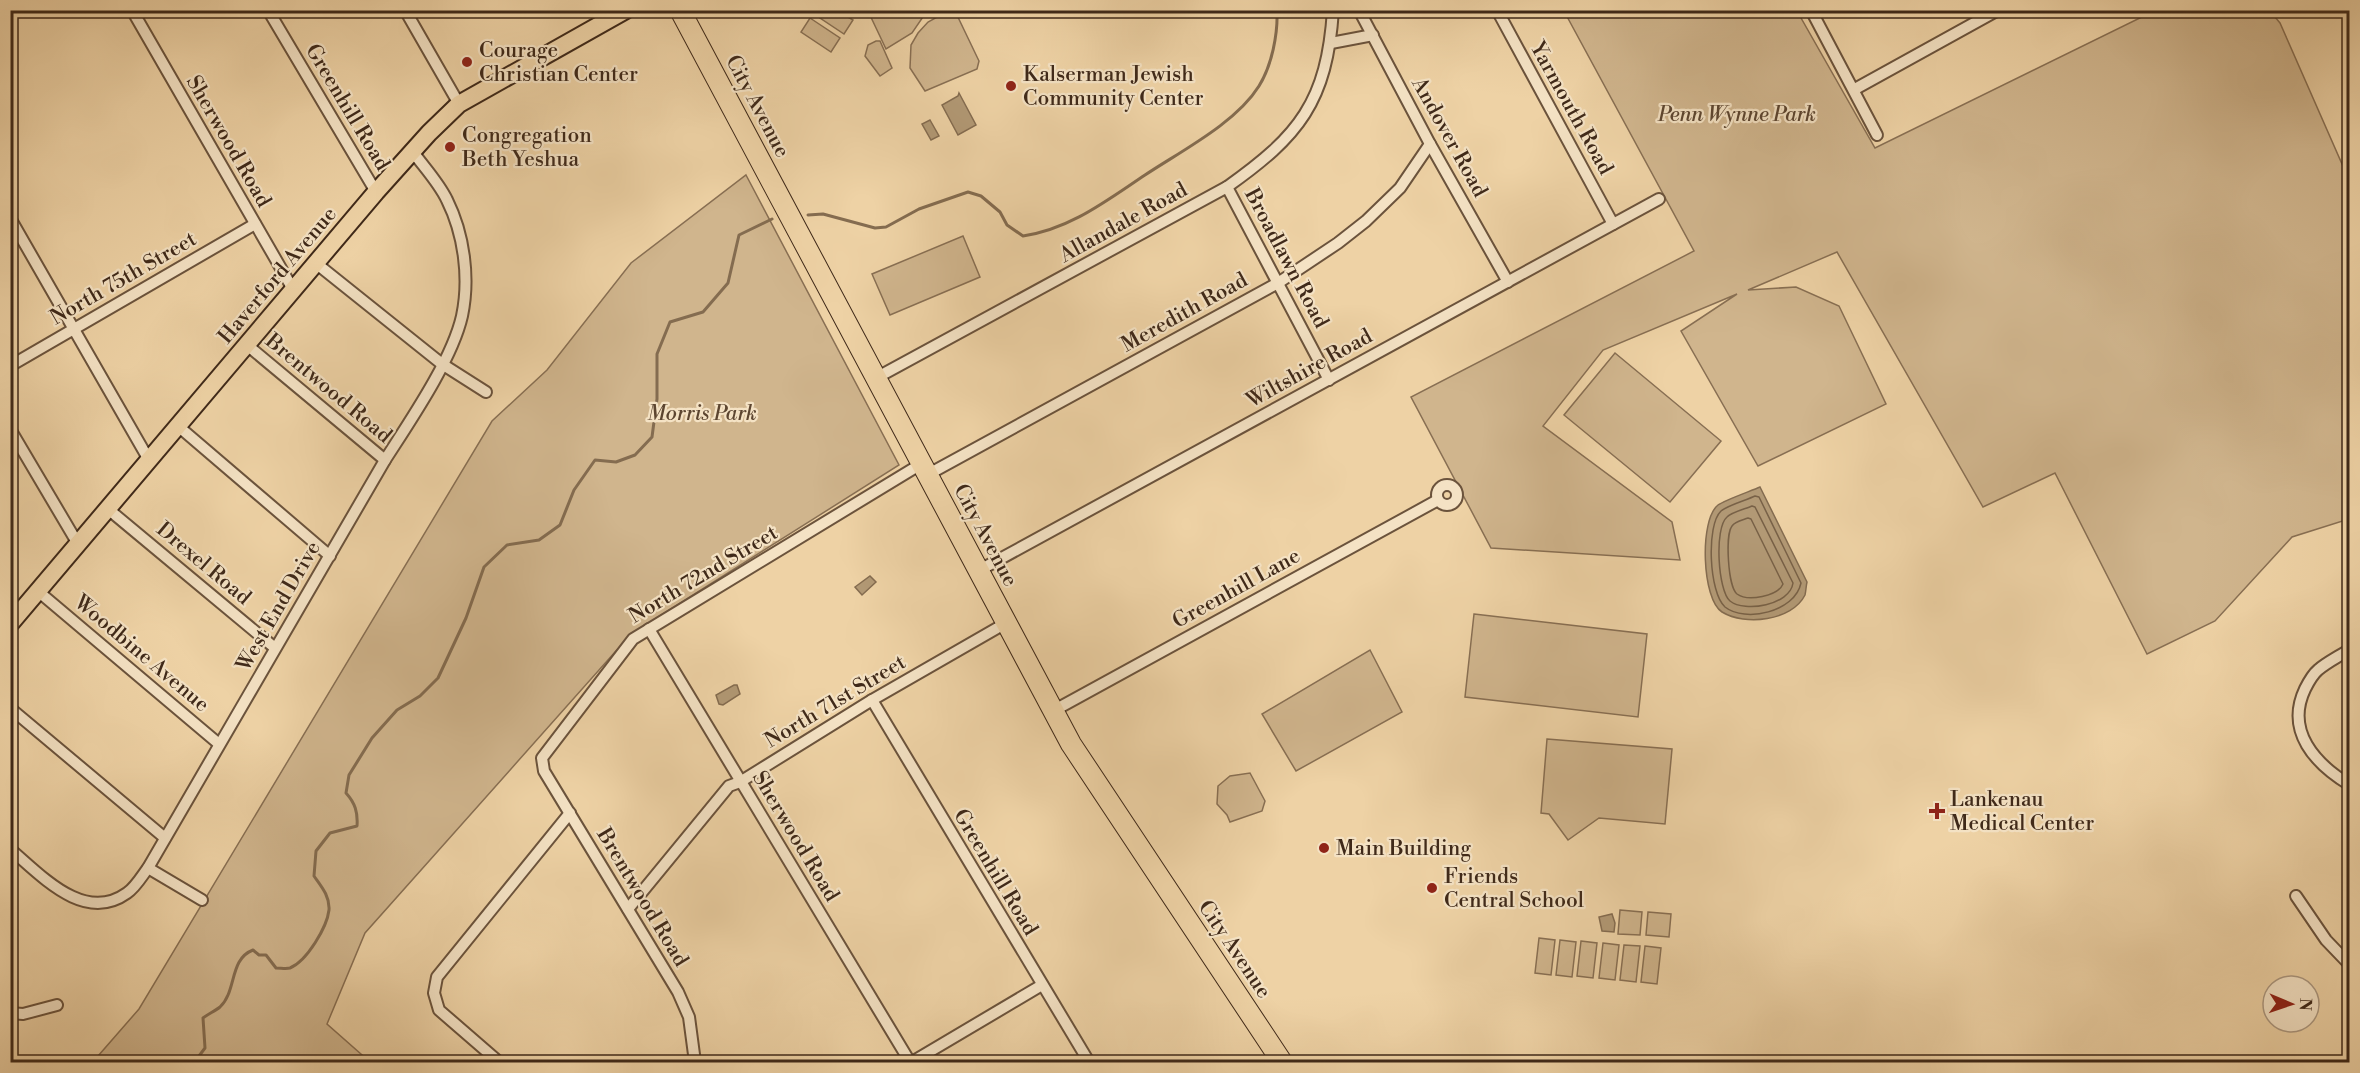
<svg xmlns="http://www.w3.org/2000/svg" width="2360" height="1073" viewBox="0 0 2360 1073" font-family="'Libre Bodoni',serif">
	<rect width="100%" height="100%" fill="#eed2a5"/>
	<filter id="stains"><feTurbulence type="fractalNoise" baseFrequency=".00333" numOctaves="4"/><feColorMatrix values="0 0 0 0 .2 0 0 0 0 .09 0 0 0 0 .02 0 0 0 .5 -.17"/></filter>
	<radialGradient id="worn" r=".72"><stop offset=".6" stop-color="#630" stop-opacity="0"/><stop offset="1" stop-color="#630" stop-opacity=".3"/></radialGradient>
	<g fill="#d0b58d" stroke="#886f53" stroke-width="1.5">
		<polygon points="817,10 838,11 853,20 844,34 814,14"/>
		<polygon points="868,11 927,11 912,33 886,49"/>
		<polygon points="948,11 955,11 979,61 977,69 925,91 910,68 911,45 918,33 928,22"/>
		<polygon points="1564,11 1797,11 1875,148 2154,11 2270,11 2280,23 2349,180 2349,519 2292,537 2215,621 2147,654 2055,473 1983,507 1837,252 1748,290 1796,287 1839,306 1886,404 1758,466 1681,331 1737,294 1603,350 1543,426 1672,522 1680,560 1491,548 1411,397 1694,251"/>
		<polygon points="810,18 840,38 831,52 801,32"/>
		<polygon points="876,41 880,41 892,68 880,76 865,56 868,45"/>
		<polygon points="746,175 899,465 631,634 365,933 327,1024 370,1062 71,1062 98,1056 139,1009 492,421 547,370 631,263"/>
		<polygon points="963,236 980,277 890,315 872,274"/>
		<polygon points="1615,353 1721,441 1670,502 1564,415"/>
		<polygon points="1474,614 1647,634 1638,717 1465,697"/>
		<polygon points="1370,650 1402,712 1296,771 1262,714"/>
		<polygon points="1547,739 1672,749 1665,824 1599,818 1568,840 1549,814 1541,813"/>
		<polygon points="1250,773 1265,801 1262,811 1230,822 1227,815 1217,804 1218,786 1230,776"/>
		<polygon points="1620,910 1642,912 1640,935 1618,934"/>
		<polygon points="1648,912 1671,914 1669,937 1646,935"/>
		<polygon points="1539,938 1555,940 1551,975 1535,973"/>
		<polygon points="1560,940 1576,942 1572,977 1556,975"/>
		<polygon points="1581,941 1597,943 1593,978 1577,976"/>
		<polygon points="1603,943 1619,945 1615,980 1599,978"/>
		<polygon points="1624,945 1640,946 1636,982 1620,980"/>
		<polygon points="1645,946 1661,948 1657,984 1641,982"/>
	</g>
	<g fill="#b29975" stroke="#846c50" stroke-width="1.5">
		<polygon points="959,93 976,125 958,135 942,105 958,96"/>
		<polygon points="930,120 939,136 931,140 922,124"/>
		<path d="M 1760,487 L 1807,582 C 1806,586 1806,591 1805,595 C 1792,621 1745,626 1722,612 C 1702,600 1699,520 1718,505 C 1725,500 1751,491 1760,487 Z"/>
		<polygon points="870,576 876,582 862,595 855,587"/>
		<polygon points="734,685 737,685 740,694 723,705 719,704 716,695"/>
		<polygon points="1612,914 1615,923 1614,932 1602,931 1599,917"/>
	</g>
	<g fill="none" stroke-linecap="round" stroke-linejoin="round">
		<g stroke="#786147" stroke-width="1.5">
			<path d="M 1755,496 L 1759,497 L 1801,583 C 1795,612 1745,623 1725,607 C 1709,593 1706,525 1721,511 C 1728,505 1747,500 1755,496 Z"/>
			<path d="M 1752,506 L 1755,507 L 1793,583 C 1790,605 1745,613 1730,601 C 1718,591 1714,528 1727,517 C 1732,512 1745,509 1752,506 Z"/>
			<path d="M 1748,518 L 1751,519 L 1783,584 C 1778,596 1748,602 1737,594 C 1728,587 1725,535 1732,526 C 1735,521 1743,520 1748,518 Z"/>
		</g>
		<g stroke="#846c50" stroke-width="3">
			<path d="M 808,215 L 823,214 L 875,228 L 886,227 L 919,209 L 968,192 L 981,196 L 1000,212 L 1007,225 L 1023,236 C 1070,229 1106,201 1145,175 C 1181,151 1236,123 1259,86 C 1272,65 1278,34 1277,10"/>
			<path d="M 200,1062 L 196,1060 L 205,1048 L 203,1018 C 208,1014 215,1011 220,1007 C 237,991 229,959 253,950 L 259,955 L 266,955 L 276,968 C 281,968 286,969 290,968 C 307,961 327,927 329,910 C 330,896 321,886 314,876 L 316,851 L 330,833 L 357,826 C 358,812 355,803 346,793 L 349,775 L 372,738 L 397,710 L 420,696 L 438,678 L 466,618 L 484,567 L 507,545 L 539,540 L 560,525 L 574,490 L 595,460 L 616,462 L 635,455 L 652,437 L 657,399 L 657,354 L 670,322 L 703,312 L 728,283 L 739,235 L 772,219"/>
		</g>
		<g stroke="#6b533c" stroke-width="14">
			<g id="street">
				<polyline points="132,10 294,291"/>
				<polyline points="268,10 376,192"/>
				<polyline points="405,10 459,104"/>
				<polyline points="1359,10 1430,144 1508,282"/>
				<polyline points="1497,10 1613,224"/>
				<polyline points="1811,10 1877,135"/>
				<polyline points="10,11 11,10"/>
				<polyline points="1331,43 1373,35"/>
				<polyline points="1855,89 1998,10"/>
				<polyline points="1227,187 1329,380"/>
				<polyline points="10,218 149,460"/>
				<polyline points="317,264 442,364 486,392"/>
				<polyline points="247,345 385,460"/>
				<polyline points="10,366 255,224"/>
				<path d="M 876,378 L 1227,187 C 1299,136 1327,102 1333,10"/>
				<polyline points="178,426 330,556"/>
				<polyline points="10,429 78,544"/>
				<polyline points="927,475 1278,283 1338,243 1366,221 1400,188 1430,144"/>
				<circle cx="1447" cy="495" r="10"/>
				<polyline points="108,509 275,648"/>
				<polyline points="978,571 1659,199"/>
				<polyline points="39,592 219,744"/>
				<polyline points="649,629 910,1062"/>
				<path d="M 2350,649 C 2340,656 2327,662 2318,670 C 2312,675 2308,683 2305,689 C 2285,731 2315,764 2350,785"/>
				<polyline points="872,700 1089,1062"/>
				<polyline points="10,708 165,838"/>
				<polyline points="1053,711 1438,500"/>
				<path d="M 10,849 C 41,875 84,924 127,893 C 135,888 142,876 148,868 L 385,460 C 410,421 452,360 462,316 C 470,278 464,234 447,200 C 439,183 424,167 413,152"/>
				<polyline points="148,868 202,900"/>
				<polyline points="2296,896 2326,940 2350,965"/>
				<polyline points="628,909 729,786 740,782 872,700 1006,623"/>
				<polyline points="10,1013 23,1014 57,1005"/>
				<polyline points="499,1062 439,1010 434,993 437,977 570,813"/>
				<polyline points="695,1062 689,1017 678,992 544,771 542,758 633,639 921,464"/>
				<polyline points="912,1062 1042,985"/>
			</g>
		</g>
		<g stroke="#3f2919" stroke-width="20">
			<polyline id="primary" points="10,624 376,192 429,133 459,104 626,10"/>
		</g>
		<g stroke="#3f2919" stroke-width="22">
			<polyline id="highway" points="680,10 1071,744 1282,1062"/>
		</g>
		<use href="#street" stroke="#f4e2c4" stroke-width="10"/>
		<use href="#primary" stroke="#eed2a5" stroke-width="16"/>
		<use href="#highway" stroke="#eed2a5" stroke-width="20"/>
	</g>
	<g fill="#8f2418" stroke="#f4e2c4" stroke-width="2">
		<circle cx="467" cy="62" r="6"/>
		<circle cx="1011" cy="86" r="6"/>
		<circle cx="450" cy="147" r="6"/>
		<path d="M1934 802h6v6h6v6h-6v6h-6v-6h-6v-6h6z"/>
		<circle cx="1324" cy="848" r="6"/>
		<circle cx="1432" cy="888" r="6"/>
	</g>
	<g text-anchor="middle" stroke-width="4.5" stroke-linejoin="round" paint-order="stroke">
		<g font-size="21" fill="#3f2919" stroke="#f4e2c4" text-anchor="start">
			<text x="479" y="57">Courage<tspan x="479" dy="24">Christian Center</tspan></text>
			<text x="1023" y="81">Kalserman Jewish<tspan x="1023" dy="24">Community Center</tspan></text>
			<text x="462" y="142">Congregation<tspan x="462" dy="24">Beth Yeshua</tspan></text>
			<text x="1950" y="806">Lankenau<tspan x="1950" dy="24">Medical Center</tspan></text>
			<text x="1336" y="855">Main Building</text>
			<text x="1444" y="883">Friends<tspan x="1444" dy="24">Central School</tspan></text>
		</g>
		<g font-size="21" fill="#3f2919" stroke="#f4e2c4">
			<text transform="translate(758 106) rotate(62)" y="7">City Avenue</text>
			<text transform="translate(348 107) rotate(59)" y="7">Greenhill Road</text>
			<text transform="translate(1572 108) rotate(61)" y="7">Yarmouth Road</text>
			<text transform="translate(1450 137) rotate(61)" y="7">Andover Road</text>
			<text transform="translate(229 141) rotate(60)" y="7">Sherwood Road</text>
			<text transform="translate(1123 222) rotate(-29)" y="7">Allandale Road</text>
			<text transform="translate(1287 258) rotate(62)" y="7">Broadlawn Road</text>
			<text transform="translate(277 275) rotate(-50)" y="7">Haverford Avenue</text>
			<text transform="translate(123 278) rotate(-30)" y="7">North 75th Street</text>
			<text transform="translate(1184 312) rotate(-29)" y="7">Meredith Road</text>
			<text transform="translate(1309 368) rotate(-29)" y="7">Wiltshire Road</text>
			<text transform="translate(329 388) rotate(40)" y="7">Brentwood Road</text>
			<text transform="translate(986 535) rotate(62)" y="7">City Avenue</text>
			<text transform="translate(204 563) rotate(40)" y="7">Drexel Road</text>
			<text transform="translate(703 574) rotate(-31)" y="7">North 72nd Street</text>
			<text transform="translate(1236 588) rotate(-29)" y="7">Greenhill Lane</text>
			<text transform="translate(278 606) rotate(-60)" y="7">West End Drive</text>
			<text transform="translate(142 653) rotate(40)" y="7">Woodbine Avenue</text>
			<text transform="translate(835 701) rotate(-31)" y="7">North 71st Street</text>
			<text transform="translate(796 836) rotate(59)" y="7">Sherwood Road</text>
			<text transform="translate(996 872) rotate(59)" y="7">Greenhill Road</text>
			<text transform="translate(643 897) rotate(59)" y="7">Brentwood Road</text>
			<text transform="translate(1235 949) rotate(56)" y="7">City Avenue</text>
		</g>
		<g font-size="21" font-style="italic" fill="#5c4530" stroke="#f4e2c4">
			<text x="1737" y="121">Penn Wynne Park</text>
			<text x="702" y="420">Morris Park</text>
		</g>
	</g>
	<rect width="2360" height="1073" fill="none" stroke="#eed2a5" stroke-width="36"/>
	<rect x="12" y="12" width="2336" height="1049" fill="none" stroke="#3f2919" stroke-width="3"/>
	<rect x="18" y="18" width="2324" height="1037" fill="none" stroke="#3f2919" stroke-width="1.5"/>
	<g transform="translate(2291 1004) rotate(92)"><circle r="28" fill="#f4e2c4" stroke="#ac9880" stroke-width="1.5"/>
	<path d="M0-4.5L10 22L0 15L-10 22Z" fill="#8f2418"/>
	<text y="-9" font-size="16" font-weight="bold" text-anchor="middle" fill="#3f2919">N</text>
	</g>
	<rect width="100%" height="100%" filter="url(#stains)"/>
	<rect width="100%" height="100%" fill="url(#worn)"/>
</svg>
